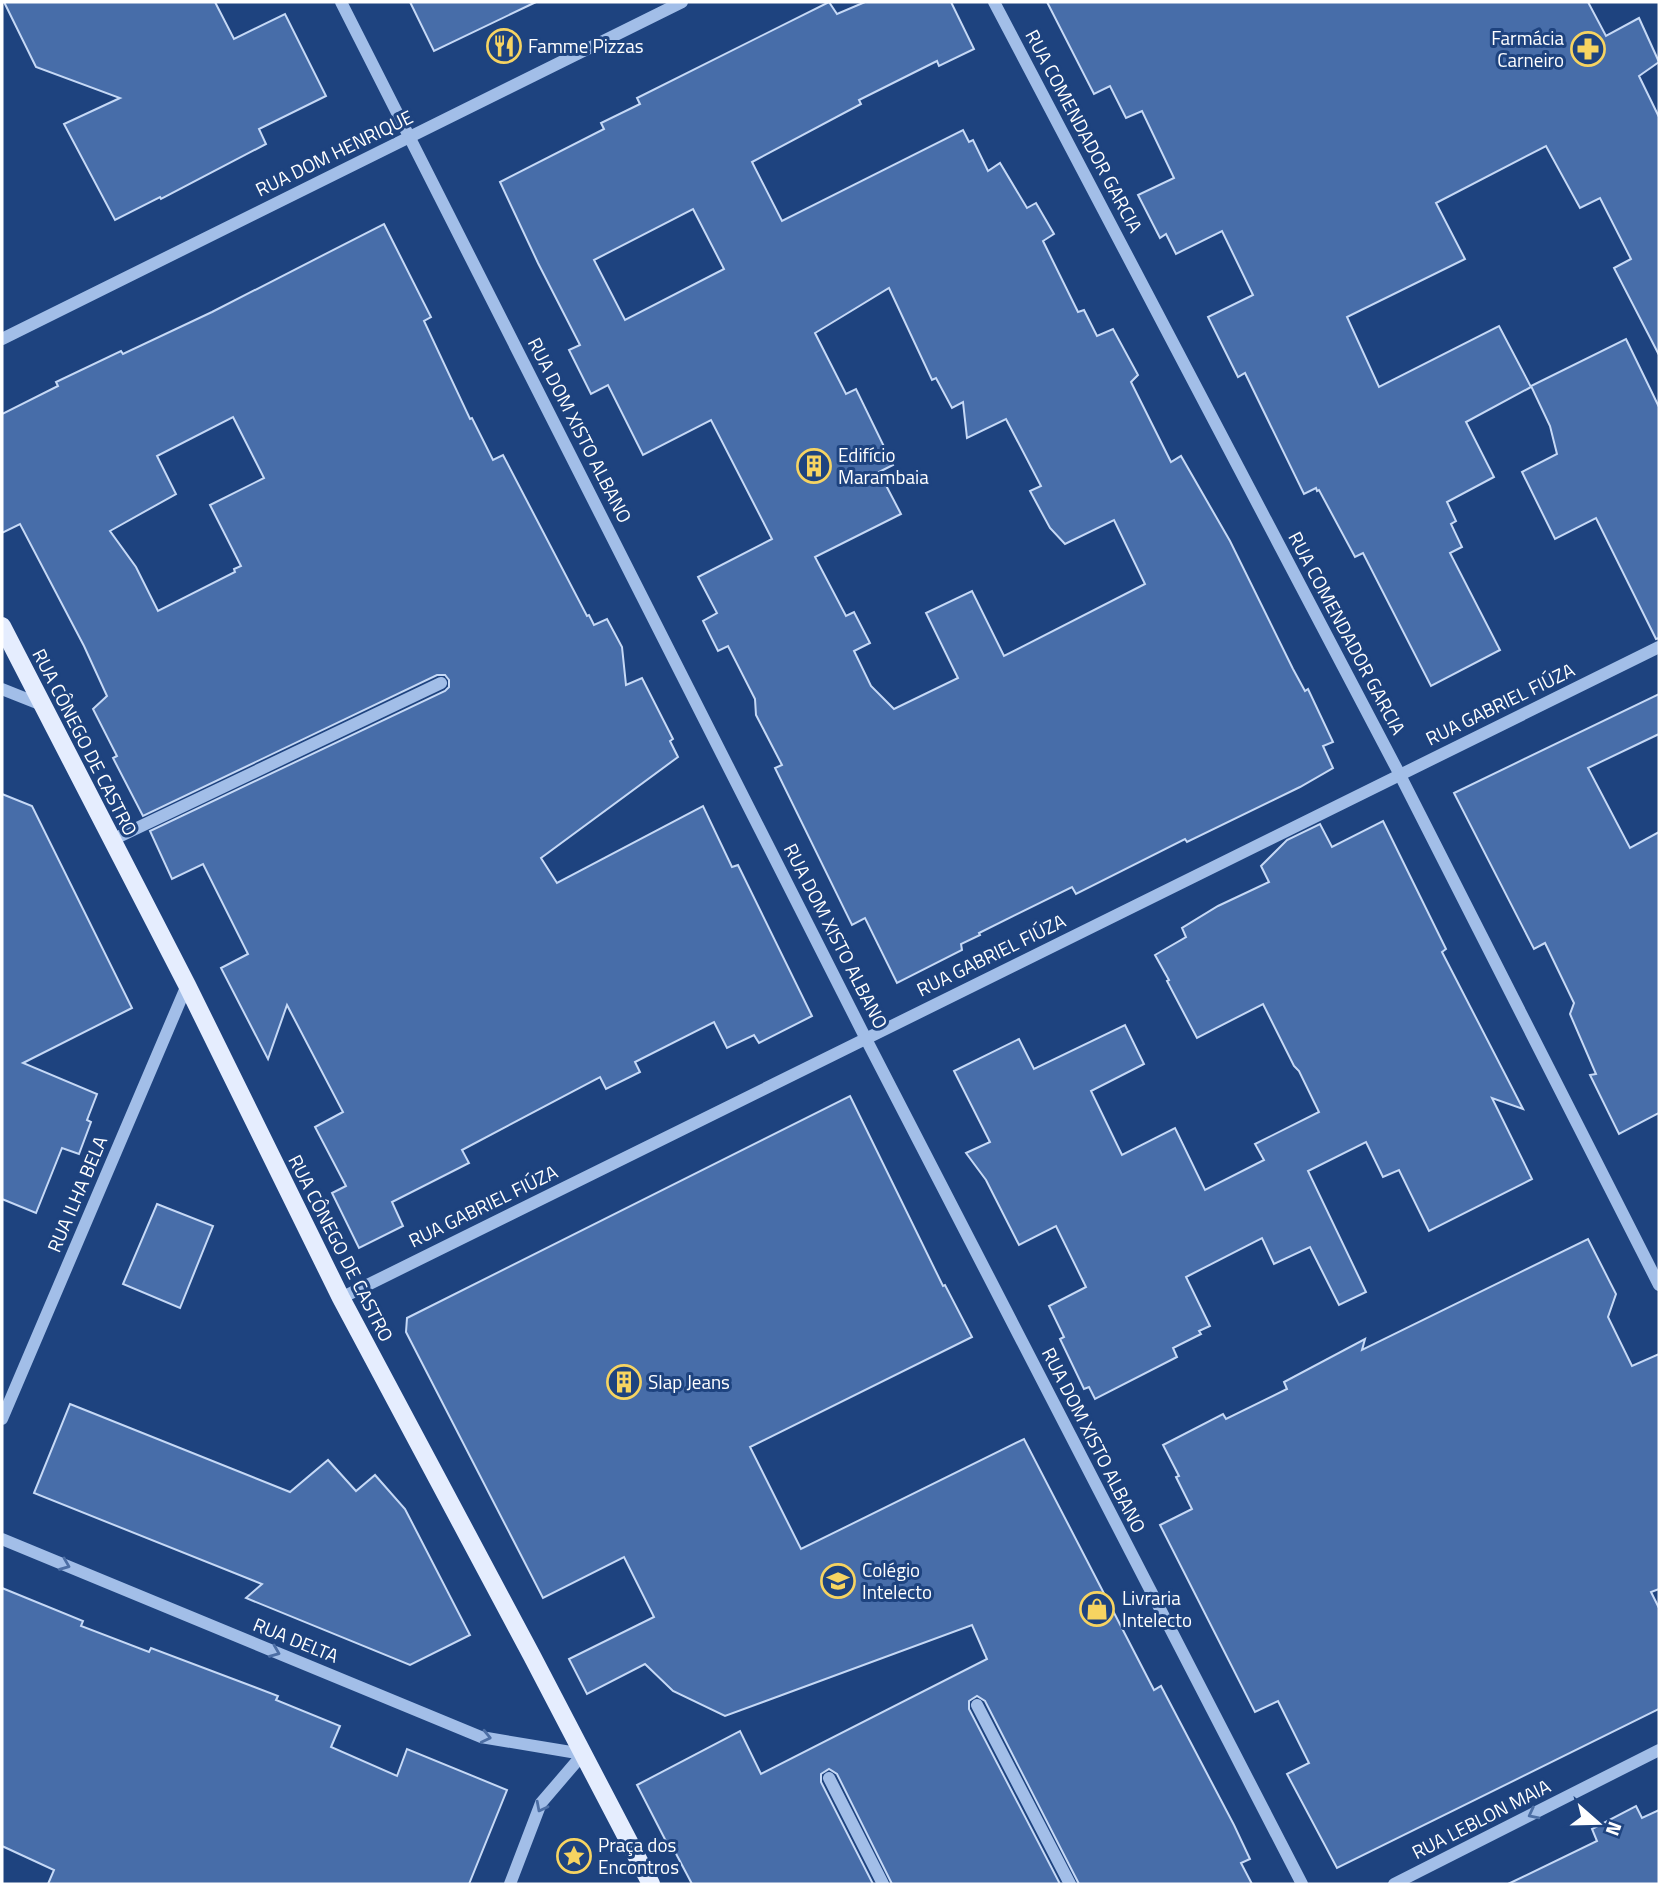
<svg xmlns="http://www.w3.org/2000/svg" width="1661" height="1886" viewBox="0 0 1661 1886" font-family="'Titillium Web',sans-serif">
	<rect width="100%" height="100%" fill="#1e437f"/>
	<g fill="#476da9" stroke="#c6d9f6" stroke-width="2" fill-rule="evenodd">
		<polygon points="4,2 215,2 234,39 285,14 326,96 259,129 266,144 161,199 160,197 115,220 64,124 120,98 36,67"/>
		<polygon points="410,2 536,2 434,51"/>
		<path d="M 829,2 L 837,14 L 865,2 L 951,2 L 974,49 L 939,66 L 937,61 L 859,100 L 861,104 L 752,162 L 782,221 L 963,130 L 969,142 L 973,140 L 988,171 L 1000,163 L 1027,208 L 1036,203 L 1054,234 L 1043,241 L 1078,312 L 1084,310 L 1097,336 L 1113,329 L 1138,375 L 1131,382 L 1171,462 L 1181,456 L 1230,541 L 1293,669 L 1305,691 L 1308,689 L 1333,742 L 1323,746 L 1333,768 L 1300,787 L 1187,842 L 1185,839 L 1076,894 L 1072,887 L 979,933 L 980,935 L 961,944 L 962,950 L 897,983 L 865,918 L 852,925 L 775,768 L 782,765 L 756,715 L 755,699 L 728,646 L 718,651 L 703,621 L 717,613 L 698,577 L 772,539 L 711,420 L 643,455 L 608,385 L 591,394 L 569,350 L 580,345 L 538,263 L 500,182 L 604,129 L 601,123 L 640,104 L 637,98 ZM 693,209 L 724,269 L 625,320 L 594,260 ZM 889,288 L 932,380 L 936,378 L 952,408 L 963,402 L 967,438 L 1006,419 L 1041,486 L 1030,491 L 1050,528 L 1065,544 L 1114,520 L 1145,584 L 1004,656 L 972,591 L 926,613 L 958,678 L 894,709 L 871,686 L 854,651 L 870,643 L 854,612 L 846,616 L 815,557 L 901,514 L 879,472 L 893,465 L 856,389 L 846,394 L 815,333 Z"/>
		<polygon points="1047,2 1588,2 1606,36 1639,18 1659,62 1639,76 1659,117 1659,355 1614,268 1631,259 1600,198 1580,208 1546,146 1436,203 1465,259 1347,317 1379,387 1499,326 1531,387 1466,422 1494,477 1447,502 1456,521 1451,524 1462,547 1450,553 1500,650 1431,686 1363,553 1355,557 1319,490 1317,491 1316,488 1304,494 1245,373 1238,377 1208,317 1253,295 1222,231 1176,254 1166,234 1160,238 1138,195 1174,178 1142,111 1126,118 1110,86 1094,94"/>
		<path d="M 384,224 L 431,317 L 424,321 L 470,419 L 472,418 L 493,460 L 503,455 L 587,616 L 589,615 L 594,625 L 607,619 L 622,647 L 626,685 L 642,678 L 673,739 L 670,741 L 678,757 L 541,858 L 557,883 L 703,806 L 732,867 L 738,865 L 812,1016 L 759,1043 L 754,1035 L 727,1048 L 714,1022 L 635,1062 L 640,1072 L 606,1089 L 600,1077 L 462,1150 L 469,1163 L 392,1202 L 403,1226 L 359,1248 L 332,1193 L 346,1186 L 315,1127 L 343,1112 L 287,1005 L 268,1059 L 221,968 L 248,954 L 203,864 L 172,879 L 150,831 L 445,691 L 449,687 L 449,680 L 445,675 L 437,675 L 143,816 L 113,758 L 117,756 L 93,709 L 107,696 L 84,646 L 20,524 L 2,533 L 2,414 L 58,386 L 56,382 L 121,351 L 123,354 L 212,312 ZM 233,417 L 264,478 L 210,505 L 241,566 L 234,569 L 235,572 L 158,611 L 136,567 L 110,531 L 176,494 L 157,456 Z"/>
		<polygon points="1626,339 1659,407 1659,638 1656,639 1596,518 1555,539 1522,472 1557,454 1550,426 1531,386"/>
		<polygon points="1659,694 1659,734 1588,768 1630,848 1659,832 1659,1113 1619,1134 1590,1075 1596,1074 1570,1014 1574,1003 1545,943 1534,949 1454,793"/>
		<polygon points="2,794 32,806 132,1008 23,1063 97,1094 87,1120 91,1122 79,1154 62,1148 36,1213 2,1199"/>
		<polygon points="1383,821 1446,949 1442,952 1523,1109 1492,1098 1532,1179 1429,1231 1399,1170 1383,1177 1366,1142 1308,1171 1366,1292 1339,1305 1310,1247 1274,1264 1262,1238 1186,1277 1210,1326 1199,1331 1201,1334 1173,1348 1177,1357 1095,1399 1089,1387 1084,1389 1060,1339 1064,1337 1049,1306 1086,1287 1056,1226 1019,1245 986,1180 966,1153 990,1142 954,1071 1019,1039 1034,1069 1125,1025 1144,1064 1091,1091 1122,1155 1175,1128 1205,1190 1264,1160 1255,1144 1319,1112 1299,1071 1294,1066 1263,1004 1197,1038 1167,981 1169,980 1155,955 1186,937 1182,928 1218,906 1269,882 1261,866 1287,840 1320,824 1332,847"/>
		<polygon points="850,1096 943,1286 945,1285 972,1337 750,1447 801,1549 1024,1439 1154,1690 1161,1686 1234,1825 1250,1859 1241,1863 1252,1884 1079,1884 985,1701 977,1696 969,1701 969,1709 1060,1884 892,1884 837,1774 829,1769 821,1774 821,1782 873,1884 692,1884 673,1848 670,1849 637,1785 740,1731 761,1774 987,1659 972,1625 725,1716 673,1691 645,1664 587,1694 569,1659 654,1617 624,1557 543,1598 406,1332 407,1318"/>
		<polygon points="157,1204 213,1226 180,1308 123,1284"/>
		<polygon points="1588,1239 1616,1294 1608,1317 1632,1366 1659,1354 1659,1589 1651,1592 1659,1608 1659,1709 1337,1868 1287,1774 1309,1763 1278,1701 1255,1712 1160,1525 1192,1509 1176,1477 1179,1476 1163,1445 1223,1414 1226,1419 1287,1389 1284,1382 1365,1339 1362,1350"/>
		<polygon points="70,1404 290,1492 328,1460 356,1491 375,1475 405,1509 470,1635 410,1665 246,1598 262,1584 34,1493"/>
		<polygon points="2,1588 83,1621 81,1626 149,1652 151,1648 278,1696 276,1700 340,1726 331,1747 397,1776 407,1749 507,1790 469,1884 48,1884 54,1870 2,1846"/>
		<polygon points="1636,1806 1642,1818 1659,1810 1659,1884 1508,1884 1597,1841 1592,1829"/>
	</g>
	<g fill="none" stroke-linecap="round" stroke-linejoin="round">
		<g stroke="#a2bee8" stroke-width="12">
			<polyline points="341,2 866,1039 1302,1884"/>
			<polyline points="994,2 1400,775 1659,1285"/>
			<polyline points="2,339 682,2"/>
			<polyline points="2,689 42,705"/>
			<polyline points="112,840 441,683"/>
			<polyline points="341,1298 1659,647"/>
			<polyline points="2,1419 187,985"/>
			<polyline points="2,1539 481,1737 583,1754"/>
			<polyline points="977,1705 1070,1884"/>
			<polyline points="829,1778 883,1884"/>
			<polyline points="510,1884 541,1803 583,1754"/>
			<polyline points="1394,1884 1659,1750"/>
		</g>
		<polyline stroke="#e5edfe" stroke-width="18" points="2,626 187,985 341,1298 532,1656 651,1884"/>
	</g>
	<defs><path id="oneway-chevron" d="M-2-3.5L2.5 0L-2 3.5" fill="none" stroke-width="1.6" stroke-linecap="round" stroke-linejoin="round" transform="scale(1.75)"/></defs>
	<g stroke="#4c6ea4">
		<use href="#oneway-chevron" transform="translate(65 1565) rotate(22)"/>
		<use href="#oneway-chevron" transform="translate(275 1652) rotate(22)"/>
		<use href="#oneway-chevron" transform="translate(486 1737) rotate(13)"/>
		<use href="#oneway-chevron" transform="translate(541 1807) rotate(117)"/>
		<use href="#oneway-chevron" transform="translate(1533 1814) rotate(153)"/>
	</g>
	<defs>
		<g id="restaurant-ring" transform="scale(1.75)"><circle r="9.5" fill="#1e437f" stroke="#f7d461" stroke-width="1.5"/><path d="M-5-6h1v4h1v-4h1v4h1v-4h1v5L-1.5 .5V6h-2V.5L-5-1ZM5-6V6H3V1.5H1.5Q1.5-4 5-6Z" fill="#f7d461"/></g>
		<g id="pharmacy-ring" transform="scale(1.75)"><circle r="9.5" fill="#1e437f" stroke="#f7d461" stroke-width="1.5"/><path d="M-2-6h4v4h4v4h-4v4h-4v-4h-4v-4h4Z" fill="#f7d461"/></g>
		<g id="building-ring" transform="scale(1.75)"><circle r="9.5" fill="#1e437f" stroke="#f7d461" stroke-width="1.5"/><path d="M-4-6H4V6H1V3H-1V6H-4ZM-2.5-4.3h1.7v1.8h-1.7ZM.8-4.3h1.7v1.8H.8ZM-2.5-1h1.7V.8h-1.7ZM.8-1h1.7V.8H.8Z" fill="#f7d461"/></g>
		<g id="school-ring" transform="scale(1.75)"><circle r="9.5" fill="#1e437f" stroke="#f7d461" stroke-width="1.5"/><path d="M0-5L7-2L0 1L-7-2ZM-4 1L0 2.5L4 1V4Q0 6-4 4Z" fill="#f7d461"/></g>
		<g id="shop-ring" transform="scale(1.75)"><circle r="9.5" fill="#1e437f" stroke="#f7d461" stroke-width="1.5"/><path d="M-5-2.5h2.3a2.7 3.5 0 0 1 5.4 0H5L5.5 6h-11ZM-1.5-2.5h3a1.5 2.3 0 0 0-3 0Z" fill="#f7d461"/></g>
		<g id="sight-ring" transform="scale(1.75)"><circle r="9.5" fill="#1e437f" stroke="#f7d461" stroke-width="1.5"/><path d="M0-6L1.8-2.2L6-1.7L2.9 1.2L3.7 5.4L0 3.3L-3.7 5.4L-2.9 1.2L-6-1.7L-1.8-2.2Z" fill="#f7d461"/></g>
	</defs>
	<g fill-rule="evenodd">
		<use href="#restaurant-ring" x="504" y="46"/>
		<use href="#pharmacy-ring" x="1588" y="49"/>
		<use href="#building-ring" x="814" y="466"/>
		<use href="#building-ring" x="624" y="1382"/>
		<use href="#school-ring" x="838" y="1581"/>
		<use href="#shop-ring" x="1097" y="1609"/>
		<use href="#sight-ring" x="574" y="1856"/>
	</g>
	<g text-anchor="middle" stroke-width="6" stroke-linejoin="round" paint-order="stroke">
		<g font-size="19" fill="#fff" stroke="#1e437f" text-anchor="start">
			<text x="1564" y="45" text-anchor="end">Farmácia<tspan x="1564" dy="22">Carneiro</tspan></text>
			<text x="528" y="53">Famme Pizzas</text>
			<text x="838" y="462">Edifício<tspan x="838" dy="22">Marambaia</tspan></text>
			<text x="648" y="1389">Slap Jeans</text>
			<text x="862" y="1577">Colégio<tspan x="862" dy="22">Intelecto</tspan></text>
			<text x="1122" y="1605">Livraria<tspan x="1122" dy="22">Intelecto</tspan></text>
			<text x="598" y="1852">Praça dos<tspan x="598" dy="22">Encontros</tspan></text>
		</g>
		<g font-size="19" fill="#fff" stroke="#1e437f">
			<text transform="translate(1084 131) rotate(62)" y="7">RUA COMENDADOR GARCIA</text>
			<text transform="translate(334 153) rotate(-26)" y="7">RUA DOM HENRIQUE</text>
			<text transform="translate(580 430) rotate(63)" y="7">RUA DOM XISTO ALBANO</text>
			<text transform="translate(1347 633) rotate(62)" y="7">RUA COMENDADOR GARCIA</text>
			<text transform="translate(1500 704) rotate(-26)" y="7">RUA GABRIEL FIÚZA</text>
			<text transform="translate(85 742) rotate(63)" y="7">RUA CÔNEGO DE CASTRO</text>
			<text transform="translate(836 936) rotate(63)" y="7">RUA DOM XISTO ALBANO</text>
			<text transform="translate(991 955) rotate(-26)" y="7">RUA GABRIEL FIÚZA</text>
			<text transform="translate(77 1194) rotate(-67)" y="7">RUA ILHA BELA</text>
			<text transform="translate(483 1206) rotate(-26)" y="7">RUA GABRIEL FIÚZA</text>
			<text transform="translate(341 1248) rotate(63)" y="7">RUA CÔNEGO DE CASTRO</text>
			<text transform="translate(1094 1440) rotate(63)" y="7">RUA DOM XISTO ALBANO</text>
			<text transform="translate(296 1640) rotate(22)" y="7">RUA DELTA</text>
			<text transform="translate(1481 1819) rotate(-27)" y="7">RUA LEBLON MAIA</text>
		</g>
	</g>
	<rect width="1661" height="1886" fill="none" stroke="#ffffff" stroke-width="7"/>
	<g transform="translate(1598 1823) rotate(110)" stroke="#1e437f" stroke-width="5" paint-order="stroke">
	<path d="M0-5L12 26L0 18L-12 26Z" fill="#ffffff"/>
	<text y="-10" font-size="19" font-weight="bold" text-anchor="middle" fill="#ffffff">N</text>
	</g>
</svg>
